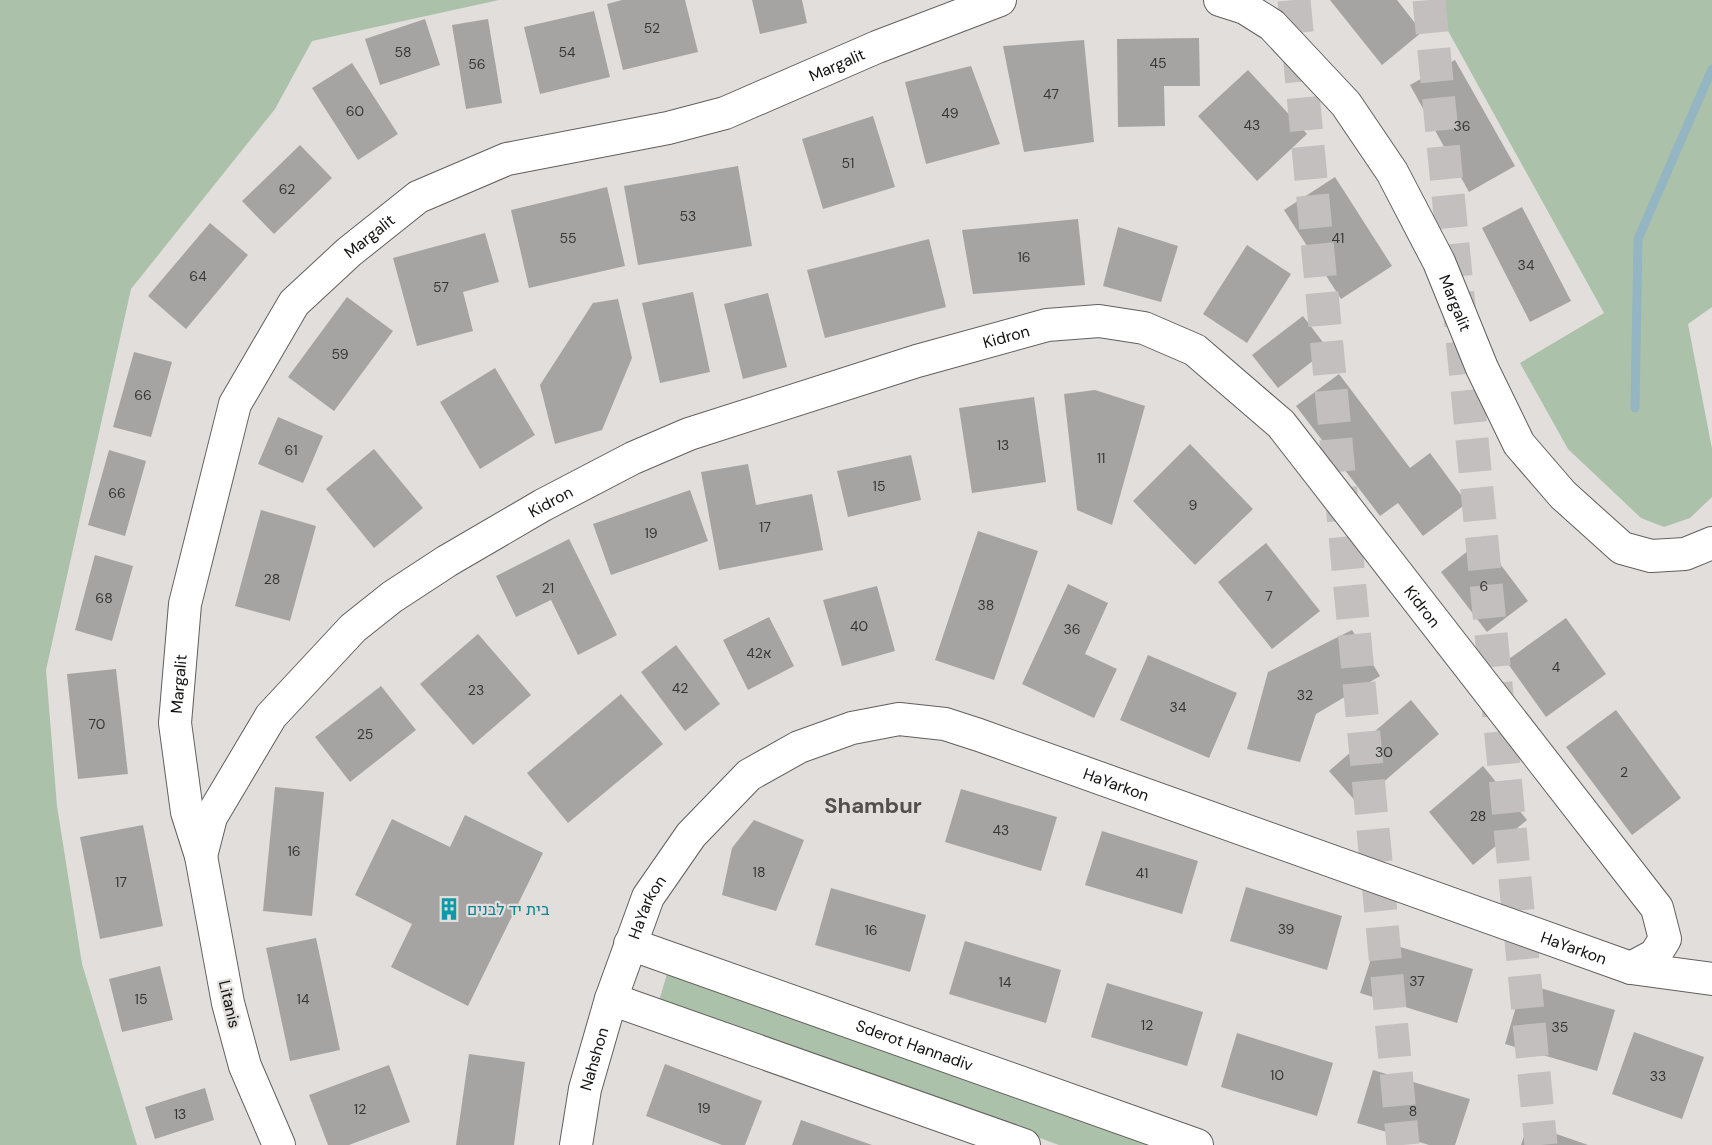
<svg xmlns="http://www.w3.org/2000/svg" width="1712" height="1145" viewBox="0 0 1712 1145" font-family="'DM Sans',Heebo,sans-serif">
	<rect width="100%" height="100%" fill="#e1dedc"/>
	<g fill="#acc1a9">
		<polygon points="0,0 499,0 312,41 275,109 131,289 46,670 57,806 82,964 137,1145 0,1145"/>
		<polygon points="1431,0 1712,0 1712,307 1688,324 1712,449 1712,497 1690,518 1664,527 1641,518 1568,449 1520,363 1604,313"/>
		<polygon points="669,967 1164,1145 1059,1145 659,1001"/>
	</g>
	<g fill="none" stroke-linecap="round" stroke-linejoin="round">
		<polyline stroke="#93b6c2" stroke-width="9" points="1635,408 1638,239 1712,69"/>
	</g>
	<g fill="#a6a4a2">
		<polygon points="622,0 685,0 698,52 623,70 607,4"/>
		<polygon points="752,0 802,0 807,23 760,34"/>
		<polygon points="1330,0 1397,0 1422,32 1382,65"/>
		<polygon points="594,11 610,77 540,94 524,27"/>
		<polygon points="425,19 440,65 380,85 365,39"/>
		<polygon points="488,19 502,103 466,109 452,25"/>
		<polygon points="1199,38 1200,86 1164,86 1165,126 1118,127 1117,39"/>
		<polygon points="1084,40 1094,142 1024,152 1003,46"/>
		<polygon points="1455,60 1515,166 1469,192 1410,85"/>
		<polygon points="352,63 398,134 358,160 312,88"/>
		<polygon points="971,66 1000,144 926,164 905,82"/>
		<polygon points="1248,70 1307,134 1257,181 1198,116"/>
		<polygon points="873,116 895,187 823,209 802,139"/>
		<polygon points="300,145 332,178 274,234 242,201"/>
		<polygon points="738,166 752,246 638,265 624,186"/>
		<polygon points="1335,177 1392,266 1341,299 1284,210"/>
		<polygon points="607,187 625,266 529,288 511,210"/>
		<polygon points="1522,207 1571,301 1530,322 1482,228"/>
		<polygon points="1078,219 1085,285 973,294 962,230"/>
		<polygon points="210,223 248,255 186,329 148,296"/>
		<polygon points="1118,227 1178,246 1161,302 1103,286"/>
		<polygon points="485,233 499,282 463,292 473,331 417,346 393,258"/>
		<polygon points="929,239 946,307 825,338 807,270"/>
		<polygon points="1247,245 1291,274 1247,343 1203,314"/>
		<polygon points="693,292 710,372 660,383 642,303"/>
		<polygon points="768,293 787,367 743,379 724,304"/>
		<polygon points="347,297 393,331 334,411 288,377"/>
		<polygon points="618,299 632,358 602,430 555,444 540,385 593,303"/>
		<polygon points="1303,316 1328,349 1278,388 1252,355"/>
		<polygon points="134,352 172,362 151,437 113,427"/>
		<polygon points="495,368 535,435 480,469 440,402"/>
		<polygon points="1339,374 1410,468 1430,453 1467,503 1423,536 1398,503 1380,516 1296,406"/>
		<polygon points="1095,390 1145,406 1112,525 1077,510 1064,394"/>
		<polygon points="1034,397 1046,482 972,493 959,408"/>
		<polygon points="278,417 323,436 303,483 258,464"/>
		<polygon points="1190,444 1253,509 1195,565 1133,501"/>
		<polygon points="374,449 423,508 374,548 326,489"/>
		<polygon points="109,450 146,461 125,536 88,525"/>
		<polygon points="911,455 921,500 848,517 837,471"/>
		<polygon points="748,464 756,505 812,494 823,550 719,570 701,472"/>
		<polygon points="690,490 708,541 611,575 593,524"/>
		<polygon points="261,510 316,526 290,621 235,606"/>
		<polygon points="978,531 1038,551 994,680 935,660"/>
		<polygon points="569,539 617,635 578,655 551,600 516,617 496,576"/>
		<polygon points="1482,540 1528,601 1487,632 1441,572"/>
		<polygon points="1266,543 1320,611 1272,649 1218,582"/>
		<polygon points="95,555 133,566 112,641 75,630"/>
		<polygon points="1068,584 1108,603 1085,654 1117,669 1094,718 1022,684"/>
		<polygon points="877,586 895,651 842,666 823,600"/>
		<polygon points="769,617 794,666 748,690 723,640"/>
		<polygon points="1566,618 1606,674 1546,717 1506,661"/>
		<polygon points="1352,630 1380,676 1316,714 1300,762 1247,749 1268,672"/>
		<polygon points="478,634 531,695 473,745 420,684"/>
		<polygon points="676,645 720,704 685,731 641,672"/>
		<polygon points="1148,655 1237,693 1209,758 1120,720"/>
		<polygon points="116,669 128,774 78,779 67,674"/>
		<polygon points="381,686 416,730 350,782 315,737"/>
		<polygon points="621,694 663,744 568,823 527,773"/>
		<polygon points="1411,700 1439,734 1358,804 1329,771"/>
		<polygon points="1616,710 1681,798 1632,835 1566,747"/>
		<polygon points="1483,766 1527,820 1473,865 1429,812"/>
		<polygon points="275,787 324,792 312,916 263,911"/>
		<polygon points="961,789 1057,817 1041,871 945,842"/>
		<polygon points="465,815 543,853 468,1006 391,967 412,924 355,895 392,819 450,847"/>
		<polygon points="754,820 804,840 776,911 722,895 732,848"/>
		<polygon points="143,825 163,926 100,939 80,837"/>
		<polygon points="1102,831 1198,861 1182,914 1085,885"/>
		<polygon points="1246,887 1342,916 1327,970 1230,941"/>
		<polygon points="831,888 926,915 910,972 815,945"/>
		<polygon points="316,938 340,1050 290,1061 266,948"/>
		<polygon points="1377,940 1473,969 1457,1023 1360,993"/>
		<polygon points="965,941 1061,970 1046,1023 949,994"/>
		<polygon points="160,966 173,1020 122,1032 109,979"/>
		<polygon points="1107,983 1203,1012 1187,1066 1091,1037"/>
		<polygon points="1523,983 1615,1010 1597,1071 1505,1044"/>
		<polygon points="1634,1032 1704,1057 1682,1119 1612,1094"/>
		<polygon points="1237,1033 1333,1063 1317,1116 1221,1087"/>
		<polygon points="469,1054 525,1062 514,1145 456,1145"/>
		<polygon points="665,1064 762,1101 745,1145 722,1145 646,1116"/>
		<polygon points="389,1065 410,1122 349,1145 328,1145 309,1095"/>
		<polygon points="1373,1070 1470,1099 1455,1145 1429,1145 1357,1123"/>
		<polygon points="205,1088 214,1120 155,1139 145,1107"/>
		<polygon points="801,1120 872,1145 792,1145"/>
		<polygon points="1528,1124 1588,1145 1521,1145"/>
	</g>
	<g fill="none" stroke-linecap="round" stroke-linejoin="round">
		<g stroke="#c2bfbe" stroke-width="33" stroke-dasharray="33 16" stroke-linecap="butt">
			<polyline points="1294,0 1403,1145"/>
			<polyline points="1429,0 1541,1145"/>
		</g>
		<g stroke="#62605e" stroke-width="34">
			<g id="street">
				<path id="s1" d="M 1220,0 L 1245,8 L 1272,25 L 1346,104 L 1392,172 L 1439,262 L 1482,368 L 1519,444 L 1563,495 L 1622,548 L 1651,556 L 1685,554 L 1712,543"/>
				<path id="s2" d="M 201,856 L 211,817 L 271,716 L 353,628 L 392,597 L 447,561 L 543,505 L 633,458 L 689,434 L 917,361 L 1047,325 L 1099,321 L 1144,328 L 1195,350 L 1281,424 L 1657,908 L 1665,939 L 1655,955 L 1631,968"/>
				<path id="s3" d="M 630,944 L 1197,1145"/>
				<polyline points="611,999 1024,1145"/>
				<path id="s4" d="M 279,1145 L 245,1066 L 228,1003 L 201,856 L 187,812 L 175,723 L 185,604 L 235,404 L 294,303 L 349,252 L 418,197 L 507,159 L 668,128 L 725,113 L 877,47 L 1000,0"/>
				<path id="s5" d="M 576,1145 L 585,1089 L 611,999 L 648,897 L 691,835 L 749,775 L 799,747 L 852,728 L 899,719 L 945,724 L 979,735 L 1631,968 L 1712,979"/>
			</g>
		</g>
		<use href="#street" stroke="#fff" stroke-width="32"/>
	</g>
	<defs>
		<g id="building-bare" transform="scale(1.8)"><path d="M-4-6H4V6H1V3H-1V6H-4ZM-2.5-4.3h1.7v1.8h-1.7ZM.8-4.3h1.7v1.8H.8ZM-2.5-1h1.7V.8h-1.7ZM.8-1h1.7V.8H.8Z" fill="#0f9aa8" stroke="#e1dedc" stroke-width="2.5" paint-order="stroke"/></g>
	</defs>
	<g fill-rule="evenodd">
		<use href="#building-bare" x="449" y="909"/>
	</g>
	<g text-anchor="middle" stroke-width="4.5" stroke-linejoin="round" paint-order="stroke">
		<g font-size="14" fill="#383635">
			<text x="652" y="33">52</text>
			<text x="403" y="57">58</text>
			<text x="567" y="57">54</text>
			<text x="1158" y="68">45</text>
			<text x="477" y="69">56</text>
			<text x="1051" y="99">47</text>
			<text x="355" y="116">60</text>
			<text x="950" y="118">49</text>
			<text x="1252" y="130">43</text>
			<text x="1462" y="131">36</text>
			<text x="848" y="168">51</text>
			<text x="287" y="194">62</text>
			<text x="688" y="221">53</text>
			<text x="568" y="243">55</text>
			<text x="1338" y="243">41</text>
			<text x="1024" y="262">16</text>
			<text x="1526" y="270">34</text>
			<text x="198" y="281">64</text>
			<text x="441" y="292">57</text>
			<text x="340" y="359">59</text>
			<text x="143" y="400">66</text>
			<text x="1003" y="450">13</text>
			<text x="291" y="455">61</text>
			<text x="1101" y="463">11</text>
			<text x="879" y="491">15</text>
			<text x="117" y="498">66</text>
			<text x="1193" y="510">9</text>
			<text x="765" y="532">17</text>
			<text x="651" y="538">19</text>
			<text x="272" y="584">28</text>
			<text x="1484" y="591">6</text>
			<text x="548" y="593">21</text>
			<text x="1269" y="601">7</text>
			<text x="104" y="603">68</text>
			<text x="986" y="610">38</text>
			<text x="859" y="631">40</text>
			<text x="1072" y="634">36</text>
			<text x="759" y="658">42א</text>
			<text x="1556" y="672">4</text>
			<text x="680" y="693">42</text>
			<text x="476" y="695">23</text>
			<text x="1305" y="700">32</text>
			<text x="1178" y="712">34</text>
			<text x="97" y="729">70</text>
			<text x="365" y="739">25</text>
			<text x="1384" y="757">30</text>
			<text x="1624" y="777">2</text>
			<text x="1478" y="821">28</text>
			<text x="1001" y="835">43</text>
			<text x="294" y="856">16</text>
			<text x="759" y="877">18</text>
			<text x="1142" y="878">41</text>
			<text x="121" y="887">17</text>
			<text x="1286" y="934">39</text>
			<text x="871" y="935">16</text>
			<text x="1417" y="986">37</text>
			<text x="1005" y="987">14</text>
			<text x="141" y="1004">15</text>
			<text x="303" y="1004">14</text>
			<text x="1147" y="1030">12</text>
			<text x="1560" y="1032">35</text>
			<text x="1277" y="1080">10</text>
			<text x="1658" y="1081">33</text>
			<text x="704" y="1113">19</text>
			<text x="360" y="1114">12</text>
			<text x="1413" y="1116">8</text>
			<text x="180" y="1119">13</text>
		</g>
		<g font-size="16" fill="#131211" stroke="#e1dedc">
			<text dy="6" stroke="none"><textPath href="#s4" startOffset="1484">Margalit</textPath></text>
			<text dy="6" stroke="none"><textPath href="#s4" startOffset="980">Margalit</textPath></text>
			<text dy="6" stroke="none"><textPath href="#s1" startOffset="394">Margalit</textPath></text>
			<text dy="6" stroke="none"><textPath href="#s2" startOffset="999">Kidron</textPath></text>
			<text dy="6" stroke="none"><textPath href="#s2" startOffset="513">Kidron</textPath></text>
			<text dy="6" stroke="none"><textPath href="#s2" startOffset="1539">Kidron</textPath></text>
			<text dy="6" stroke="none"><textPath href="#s4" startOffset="476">Margalit</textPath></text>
			<text dy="6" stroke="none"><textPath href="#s5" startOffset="807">HaYarkon</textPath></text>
			<text dy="6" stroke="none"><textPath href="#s5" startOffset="249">HaYarkon</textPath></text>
			<text dy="6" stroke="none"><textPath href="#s5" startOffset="1293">HaYarkon</textPath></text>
			<text transform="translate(230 1004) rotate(77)" y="6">Litanis</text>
			<text dy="6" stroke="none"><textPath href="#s3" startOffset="302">Sderot Hannadiv</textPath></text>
			<text dy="6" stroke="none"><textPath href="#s5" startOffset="88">Nahshon</textPath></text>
		</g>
		<g font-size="16" fill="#0d838f" stroke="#e1dedc" text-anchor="start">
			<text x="467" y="915">בית יד לבנים</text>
		</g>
		<g font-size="22" font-weight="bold" fill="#52504e" stroke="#e1dedc">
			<text x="873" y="813">Shambur</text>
		</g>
	</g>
</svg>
